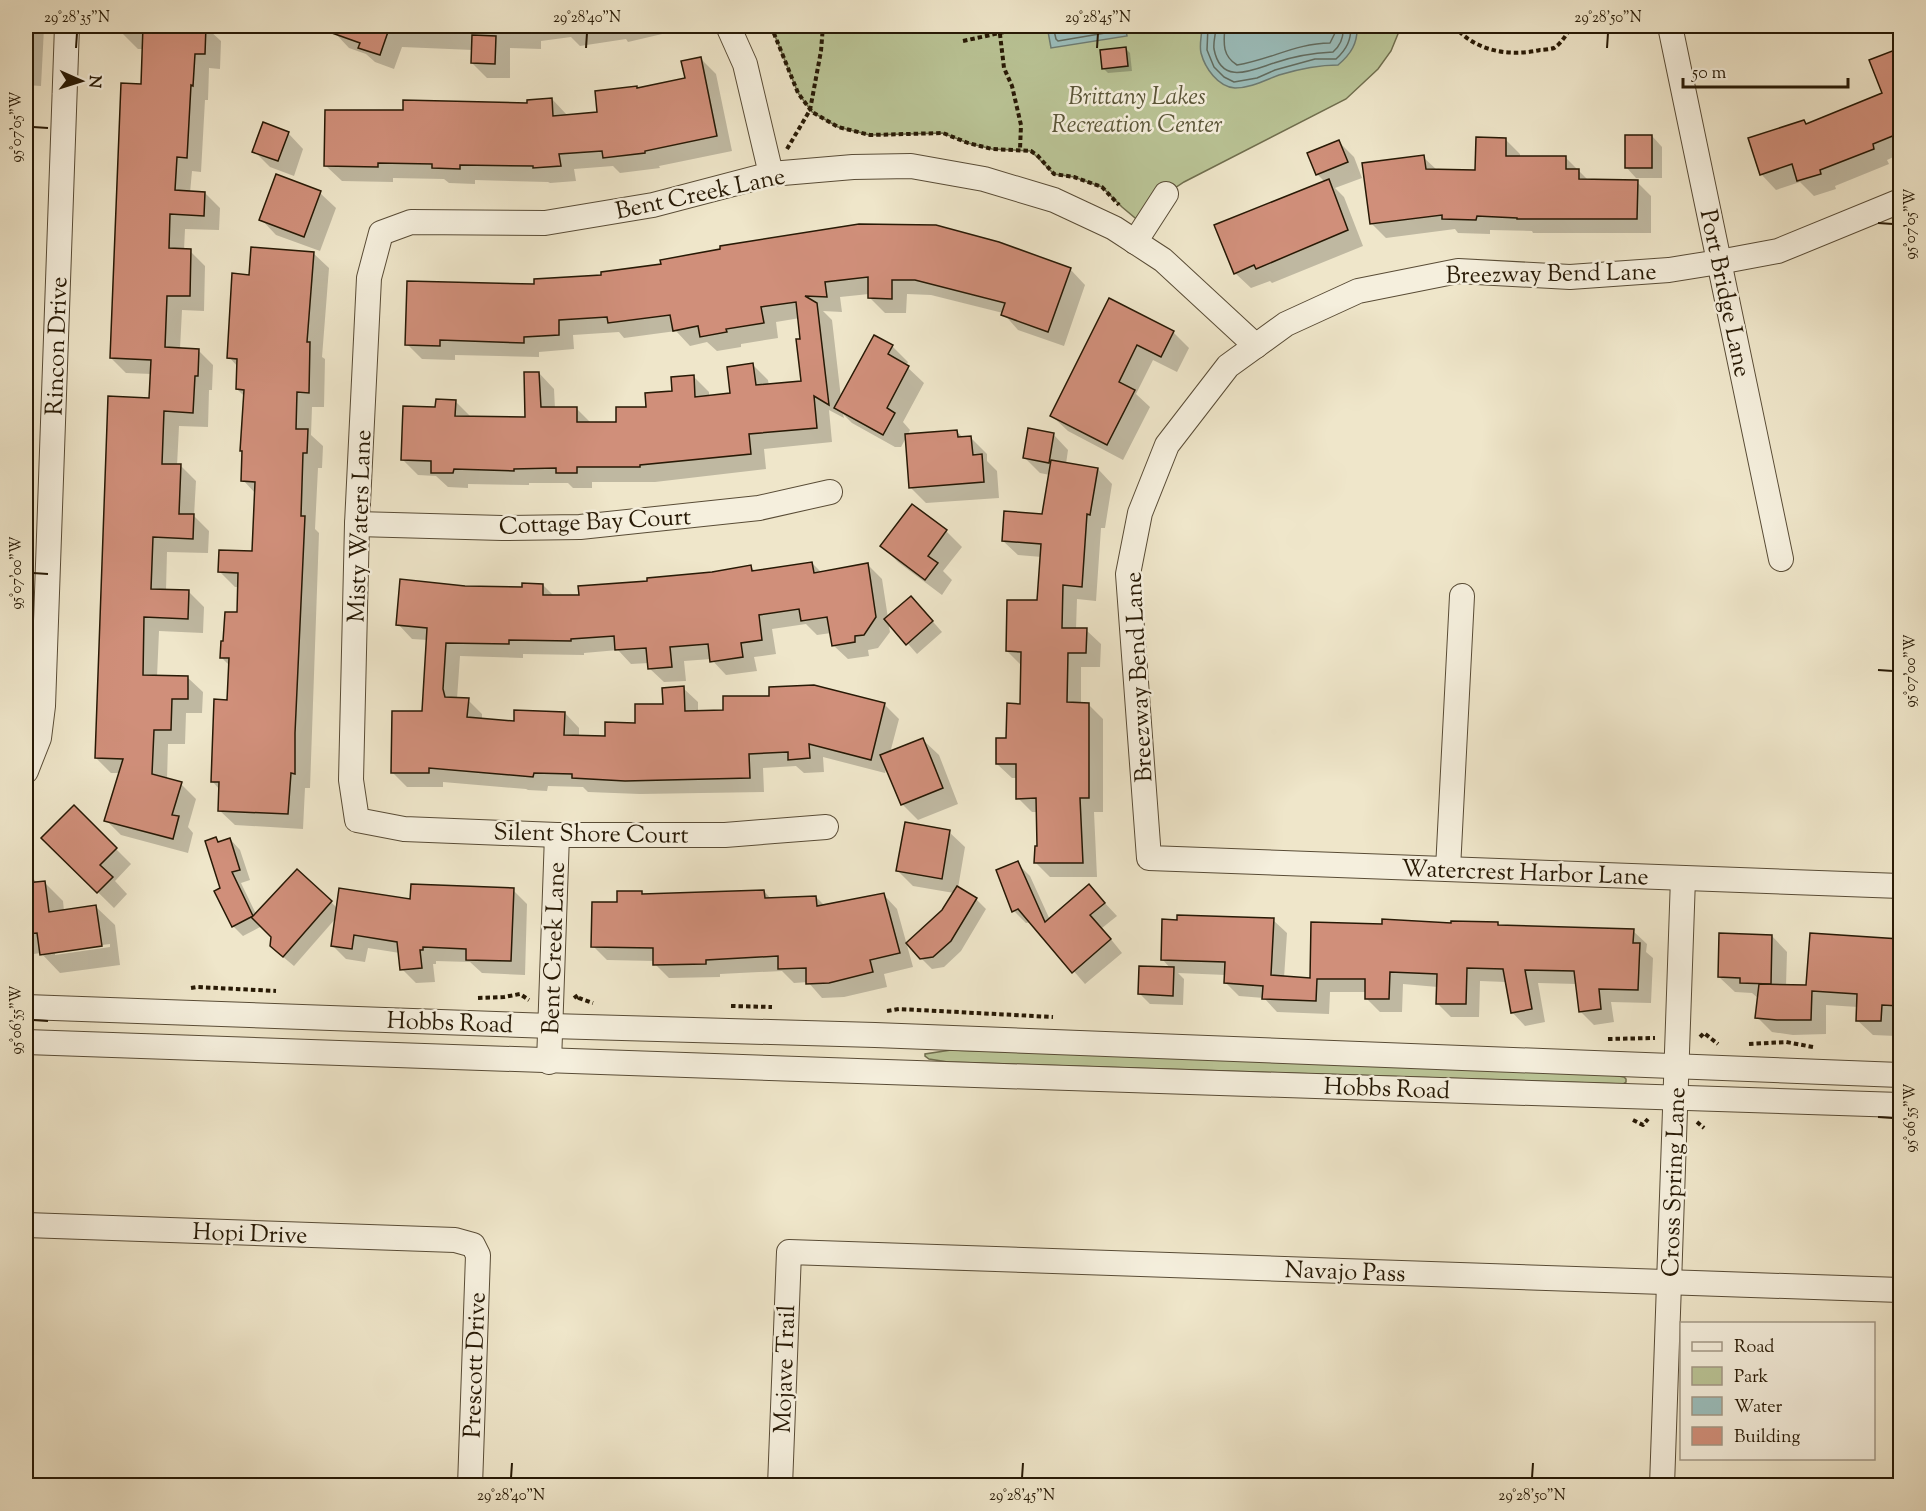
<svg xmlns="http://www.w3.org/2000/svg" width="1926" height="1511" viewBox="0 0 1926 1511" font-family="'Sorts Mill Goudy',serif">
	<rect width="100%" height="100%" fill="#efe6ca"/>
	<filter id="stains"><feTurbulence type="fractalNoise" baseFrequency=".00333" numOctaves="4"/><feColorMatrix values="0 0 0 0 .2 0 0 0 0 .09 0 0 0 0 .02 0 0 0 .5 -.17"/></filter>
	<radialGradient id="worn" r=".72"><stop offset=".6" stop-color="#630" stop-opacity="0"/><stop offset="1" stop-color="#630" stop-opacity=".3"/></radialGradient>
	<g fill="#bac496" stroke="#706e4e" stroke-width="1.5">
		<polygon points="771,26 1399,26 1400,29 1391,51 1378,69 1346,99 1184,182 1166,194 1146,227 1122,207 1102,187 1074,177 1054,174 1031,151 992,149 968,143 943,133 870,135 838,127 812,112 798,93"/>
		<polygon points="951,1050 1597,1072 1624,1077 1626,1079 1626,1082 1623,1084 948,1062 929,1059 925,1056 925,1054"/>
	</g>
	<g fill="#9bbebc" stroke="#6d7c73" stroke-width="1.5">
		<polygon points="1047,26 1125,26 1127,36 1051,48"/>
		<path d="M 1202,26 L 1357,26 C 1358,43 1351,54 1338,65 C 1317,65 1299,69 1279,75 C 1265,80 1251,88 1235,88 C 1218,87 1205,68 1201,53 C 1199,45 1202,34 1202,26 Z"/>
	</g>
	<g fill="#0003" fill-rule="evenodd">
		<polygon points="26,26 41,26 44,28 41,86 26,85"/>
		<polygon points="124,26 210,26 210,31 221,41 220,69 209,68 208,100 205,100 201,172 192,171 190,193 205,193 220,208 219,230 185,229 184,250 190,251 205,266 204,311 182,310 180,349 198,350 213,365 212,390 209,390 208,427 179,426 177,466 181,466 196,481 194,516 209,531 208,553 167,552 166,591 189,592 204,607 203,633 159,631 157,677 188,678 203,692 202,713 186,713 185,744 168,744 167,780 181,784 196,799 188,827 193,833 188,853 121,835 106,820 120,773 111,773 96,758 151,399 152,374 126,373 111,358 142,85 143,49 138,49 123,34"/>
		<polygon points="337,26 674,26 675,31 628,42 626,39 580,46 571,37 541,41 541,49 510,48 510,78 487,78 472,63 473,50 402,47 394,69 375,62 366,54 349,48 335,33"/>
		<polygon points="1126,49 1130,53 1132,71 1108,73 1103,68"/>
		<polygon points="1900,50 1900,154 1887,160 1889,164 1835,186 1836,189 1814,196 1800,182 1776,190 1761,174 1804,122 1807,125 1883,94 1871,61"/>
		<polygon points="700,58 716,74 732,151 659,166 660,168 620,173 613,166 574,169 576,181 550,183 548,182 475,180 475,184 449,183 444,179 393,178 393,182 342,181 326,166 404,112 529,105 552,99 567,115 599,114 638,89 687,79"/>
		<polygon points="288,133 303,149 294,176 270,167 254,151"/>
		<polygon points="1652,136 1662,147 1662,178 1636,178 1626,167"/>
		<polygon points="1505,139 1520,154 1520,158 1566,158 1589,181 1637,182 1651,196 1651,233 1533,233 1532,231 1490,230 1490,234 1458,233 1455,229 1386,238 1371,223 1423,157 1437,170 1477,171"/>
		<polygon points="1339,142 1354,157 1362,178 1335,188 1344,197 1363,246 1272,283 1270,281 1251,288 1235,273 1325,182 1317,174"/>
		<polygon points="320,193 336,208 320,251 276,235 261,219"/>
		<polygon points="313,253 329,268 322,357 325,359 324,407 312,407 311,435 323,446 322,468 318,468 315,529 319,533 310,788 305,788 303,829 235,825 219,810 220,790 212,781 228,701 230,666 221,657 239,614 239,587 235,587 220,572 253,553 256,494 243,480 245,397 237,389 238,367 229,357 250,276"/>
		<polygon points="1070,269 1085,285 1064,346 1018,330 1003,313 931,295 907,294 906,313 885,313 869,297 869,294 840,297 842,312 823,311 832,320 841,398 875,337 893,347 908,362 906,366 924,383 903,422 910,430 907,436 957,432 964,438 971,438 987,454 987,461 997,471 999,498 926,503 911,488 907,436 901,447 895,447 852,423 843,414 844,418 829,410 832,442 764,449 766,469 655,482 592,482 592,488 573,488 568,483 529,483 529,485 468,484 468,488 448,487 436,476 418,475 403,460 437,408 455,401 471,417 526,419 539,373 554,389 555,409 576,408 591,423 618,423 674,393 693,376 709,392 709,397 732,394 753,365 768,380 769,386 802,383 802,340 800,318 776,322 778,338 741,344 741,347 717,351 707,342 690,346 676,331 624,338 619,332 573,335 574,349 539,352 539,357 455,355 455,360 422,359 407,344 536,285"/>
		<polygon points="1110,301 1173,332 1189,348 1177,372 1153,360 1136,394 1150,407 1123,460 1068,431 1052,416"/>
		<polygon points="1053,434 1068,450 1066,464 1098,469 1112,484 1105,528 1101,528 1096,601 1077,599 1076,629 1086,630 1101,644 1100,667 1081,667 1081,704 1088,704 1103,719 1103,812 1094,812 1097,877 1050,877 1035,862 1039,847 1038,812 1032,812 1018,798 1018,778 1012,778 997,764 1021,705 1022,666 1007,651 1038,602 1042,557 1018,555 1003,541 1043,515 1050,475 1040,473 1025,458"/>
		<polygon points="946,531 962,547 943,571 952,580 942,595 898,562 882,546"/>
		<polygon points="812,563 822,573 867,564 882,579 888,618 921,608 942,632 917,654 888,621 890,632 878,648 868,650 869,656 848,659 833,645 831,633 817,635 806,624 772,629 776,654 754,657 757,671 726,675 711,659 684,661 686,681 664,682 649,668 649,663 631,664 618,650 584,653 584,655 523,654 523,658 460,656 457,699 468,700 482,714 482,720 515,722 565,713 579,728 579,736 606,737 637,725 664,706 683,688 698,702 698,712 724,712 814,686 885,705 899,719 890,753 923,740 939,755 958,804 918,820 902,804 887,767 885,773 823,757 824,772 804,773 796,766 763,768 764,792 640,794 588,792 583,787 548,786 547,791 528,790 526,789 443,782 443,787 407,787 392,772 423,713 428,640 412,639 398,624 465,587 523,589 543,585 554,596 581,597 649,583 751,567 756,572"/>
		<polygon points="74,807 131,864 115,881 127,894 114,908 43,838"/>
		<polygon points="949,832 965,847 958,888 976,899 986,909 961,951 944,967 932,969 921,958 954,893 913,886 898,871"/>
		<polygon points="215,839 219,843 230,839 240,850 250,880 241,883 256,914 331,902 338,909 513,890 527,904 525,975 482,973 470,962 436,961 436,964 433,964 435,982 416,983 402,969 400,953 368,948 365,962 346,959 332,945 336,918 294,966 282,956 273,937 262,926 243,936 233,926 222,889"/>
		<polygon points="1017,863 1030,876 1050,920 1089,886 1117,916 1102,928 1122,953 1085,984 1031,922 1026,923 1014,911"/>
		<path d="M 26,870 L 37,883 L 44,882 L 63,901 L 64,911 L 96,907 L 115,925 L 120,965 L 60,973 L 41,953 L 26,955 ZM 110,944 L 110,947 L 55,955 L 55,951 Z"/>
		<polygon points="764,891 771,899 816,897 825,906 883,894 897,909 913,967 884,974 887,987 844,997 822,998 808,982 794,983 782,971 720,974 720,977 669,978 655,964 655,961 607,960 593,946 618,904 641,893 643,895"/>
		<polygon points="1273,920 1287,933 1284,978 1311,980 1452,925 1497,924 1500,927 1633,931 1647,944 1646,952 1653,958 1651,1003 1611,1002 1614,1022 1594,1025 1580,1011 1577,984 1538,983 1545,1022 1525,1026 1512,1012 1506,982 1480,981 1479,1017 1451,1017 1438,1004 1438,987 1403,984 1402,1012 1380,1012 1366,998 1367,992 1330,992 1329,1014 1277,1012 1264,998 1239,996 1225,982 1226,975 1178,973 1184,979 1183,1005 1150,1004 1140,994 1171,969 1163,960"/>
		<polygon points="1772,936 1787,952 1786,986 1808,987 1855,939 1900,941 1900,1020 1896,1019 1896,1036 1873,1035 1857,1020 1858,1007 1826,1005 1826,1034 1793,1035 1772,1032 1757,1017 1758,998 1752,993 1735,992 1719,977"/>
	</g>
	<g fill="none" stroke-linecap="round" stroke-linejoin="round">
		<g stroke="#616c60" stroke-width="1.5">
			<polyline points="1053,26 1056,39 1058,41 1117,31 1119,26"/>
			<path d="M 1208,26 L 1207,50 L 1214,67 L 1224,77 L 1234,82 L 1257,78 L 1275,70 L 1315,59 L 1336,59 C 1347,49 1351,40 1351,26"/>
			<path d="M 1216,26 C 1216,33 1213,42 1214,49 C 1221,86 1252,70 1274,63 C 1294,56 1312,53 1333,52 C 1342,44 1344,36 1343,26"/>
			<path d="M 1225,26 C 1224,41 1221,55 1237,65 C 1269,60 1297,43 1330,43 L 1335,33 L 1334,26"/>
		</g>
	</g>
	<g fill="#d08f7a" stroke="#271905" stroke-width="1.5">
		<polygon points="143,26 206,26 205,54 195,54 193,86 191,85 187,158 177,157 175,190 205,192 204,216 170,214 169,248 191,249 190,296 167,296 165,347 199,349 198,376 195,376 193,413 164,411 162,464 181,464 179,514 194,514 193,539 153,537 151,589 189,590 188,619 144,617 143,675 188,676 188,699 172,699 171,730 154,730 152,774 182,782 172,815 179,816 173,839 104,821 123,759 95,758 108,396 149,398 151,360 110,358 121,83 141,84"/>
		<polygon points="319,26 390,26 380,55 358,48 360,43 318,28"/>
		<polygon points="472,35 496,36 495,64 471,63"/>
		<polygon points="1126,47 1128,66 1102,69 1100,50"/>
		<polygon points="1900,48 1900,133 1873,144 1874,149 1820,170 1821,174 1797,181 1792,164 1760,175 1748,138 1804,120 1806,124 1882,93 1869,60"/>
		<polygon points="701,57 717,136 645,151 645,153 603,158 602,151 559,154 561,166 533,168 533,166 460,165 460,169 432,168 432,164 378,163 378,167 324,166 325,110 403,110 403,100 527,103 527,100 552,98 553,116 597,112 595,91 637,86 637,88 685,78 681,61"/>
		<polygon points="263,122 289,132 278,161 252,152"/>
		<rect x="1625" y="135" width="27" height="33"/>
		<polygon points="1476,137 1506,138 1506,156 1566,156 1566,169 1579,169 1579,179 1638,180 1637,219 1517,219 1517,218 1477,216 1476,220 1442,219 1442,215 1370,224 1362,163 1424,155 1426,169 1475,170"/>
		<polygon points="1339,140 1348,162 1316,175 1307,153"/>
		<polygon points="276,174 321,191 304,237 259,220"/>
		<polygon points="1329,179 1348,230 1256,269 1254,265 1234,274 1214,225"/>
		<polygon points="859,224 936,225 999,242 1071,268 1048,332 1001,315 1005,303 915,280 892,280 892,299 868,298 868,277 825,282 827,297 805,296 817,303 829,405 814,396 817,428 749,434 751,454 640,465 640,467 577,467 577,473 556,473 556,468 514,469 514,471 454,469 453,473 431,473 431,461 401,460 403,406 435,407 436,399 456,400 455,416 525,417 524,372 539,372 541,407 577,407 577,422 616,422 616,407 646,407 645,393 672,391 671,377 694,375 695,397 730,393 727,367 753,363 756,385 801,381 796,339 800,339 796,302 761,307 764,323 726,329 727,332 700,337 698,326 673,331 670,315 608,323 607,317 559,320 559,335 524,337 524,343 440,340 440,346 405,345 407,281 534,284 534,279 601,275 601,272 661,264 660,260 720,249 720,246"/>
		<polygon points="251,247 314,252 307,342 310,342 309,393 297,392 296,429 308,429 307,453 303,453 301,516 305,516 295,733 295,774 291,773 288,814 218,811 219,782 211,782 214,699 227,700 229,658 220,658 221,641 223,641 225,612 237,612 238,573 218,572 219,550 252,551 255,482 241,481 242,451 240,451 244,390 236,389 237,359 227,358 232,273 249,275"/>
		<polygon points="1109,298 1174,331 1161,357 1137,345 1119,382 1135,390 1107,445 1050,416"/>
		<polygon points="874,335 893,345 888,354 909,366 887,408 895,413 883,435 834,408"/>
		<polygon points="1028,428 1054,433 1049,463 1023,458"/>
		<polygon points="957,430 958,437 971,436 973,455 982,454 984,482 909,488 905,434"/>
		<polygon points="1051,460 1098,468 1090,515 1087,514 1082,587 1063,585 1062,628 1087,628 1086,653 1068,653 1067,702 1089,703 1089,798 1080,798 1083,863 1034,863 1035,846 1037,846 1036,798 1016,799 1016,764 996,764 996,738 1006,738 1007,703 1020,704 1021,652 1006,651 1007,600 1037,600 1041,544 1002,541 1004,511 1042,514"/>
		<polygon points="912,504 947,530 928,556 938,563 925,580 880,546"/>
		<polygon points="812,562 814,573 868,563 876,617 864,635 855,636 855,642 832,646 827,617 801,621 799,609 759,615 762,640 741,643 743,657 710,662 708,644 670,647 672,667 648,669 646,648 615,650 614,636 571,639 571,641 509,640 509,644 446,643 443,689 445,697 469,698 467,717 514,721 514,710 565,712 564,735 605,736 605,722 635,723 635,704 663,704 662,688 684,686 685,711 723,710 723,696 769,696 769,687 814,685 885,703 871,760 809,744 810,758 788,760 788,752 749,754 750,778 625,781 572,778 572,774 534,773 533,777 429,768 429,773 391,773 392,711 422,711 427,628 396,625 400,579 465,586 522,587 522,583 543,584 543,595 579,595 578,586 647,581 647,578 712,572 751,565 752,571"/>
		<polygon points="911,596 933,621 906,645 884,619"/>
		<polygon points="923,738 943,788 901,805 880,755"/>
		<polygon points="74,805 117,848 100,865 113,877 97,893 41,838"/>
		<polygon points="905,822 950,830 942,879 896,871"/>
		<polygon points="216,837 218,842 230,838 240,870 232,872 253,916 297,869 332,901 283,957 270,946 271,937 251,917 253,916 232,927 214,891 220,888 205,841"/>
		<polygon points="1018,861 1045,922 1089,884 1105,903 1090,915 1111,939 1072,973 1018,909 1012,912 996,870"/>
		<polygon points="45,881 49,912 96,905 102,946 40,955 37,933 26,934 26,883"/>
		<polygon points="411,884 514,888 511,961 466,960 466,949 423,947 423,950 420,950 422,968 400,970 397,942 354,935 352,949 331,946 339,888 410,899"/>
		<polygon points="957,886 977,898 951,941 933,957 920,959 906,943 942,910"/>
		<polygon points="764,890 765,898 816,896 817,906 884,893 900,953 870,960 873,972 829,983 806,984 806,968 778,969 778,956 706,960 706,964 653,965 653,948 591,947 592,902 617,902 617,891 642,891 642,894"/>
		<polygon points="1177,915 1274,918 1271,975 1310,978 1311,922 1382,924 1382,919 1451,923 1451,921 1498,922 1498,925 1634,929 1633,943 1640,943 1638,990 1599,989 1601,1009 1579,1012 1574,971 1525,970 1532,1009 1511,1013 1503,969 1467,968 1466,1004 1436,1004 1437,974 1390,972 1389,999 1365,999 1365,979 1317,979 1316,1001 1262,999 1263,986 1224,983 1225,962 1161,960 1162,919 1177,920"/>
		<polygon points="1719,933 1772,935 1771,984 1740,983 1740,978 1718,977"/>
		<polygon points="1810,933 1900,939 1900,1006 1882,1005 1881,1021 1856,1021 1857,994 1812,991 1811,1020 1777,1020 1755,1018 1759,984 1806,985"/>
		<polygon points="1139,966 1174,967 1173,996 1138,994"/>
	</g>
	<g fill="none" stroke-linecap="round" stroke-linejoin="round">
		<g stroke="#594c36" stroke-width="26">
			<g id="minor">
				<polyline points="728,26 745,64 771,174"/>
				<polyline points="1670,26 1781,559"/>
				<polyline points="1900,201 1778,251 1719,262 1669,270 1570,277 1458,271 1358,291 1286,324 1228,366 1167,445 1140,513 1128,574 1149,858 1900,886"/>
				<polyline points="1135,242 1166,194"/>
				<polyline points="357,524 502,528 580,527 759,508 830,492"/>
				<polyline points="26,771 39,738 43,706 67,26"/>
				<polyline points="826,827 725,835 557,835 404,829 357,820 351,780 357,524 369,278 381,233 411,222 545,223 653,205 771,174 853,167 911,166 984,179 1054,200 1114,228 1163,260 1256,346"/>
				<polyline points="1448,869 1462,596"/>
				<polyline points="26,1007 551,1026 875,1035 1900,1075"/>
				<path d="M 26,1042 C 650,1066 1276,1084 1900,1105"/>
				<polyline points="549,1062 557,835"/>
				<polyline points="26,1225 455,1240 473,1245 478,1255 470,1486"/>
				<polyline points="780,1486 789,1252 1900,1290"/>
				<polyline points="1662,1486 1683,878"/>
			</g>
		</g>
		<g stroke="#271905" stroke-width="4" stroke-dasharray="4.5 3" stroke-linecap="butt">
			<polyline points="771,26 798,93 812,112 838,127 870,135 943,133 968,143 992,149 1031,151 1038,156 1054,174 1074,177 1102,187 1119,205"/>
			<polyline points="999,26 1004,68 1012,86 1021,125 1020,149"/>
			<path d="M 1454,26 C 1475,51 1509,57 1540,50 C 1544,50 1551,49 1554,48 C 1561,44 1568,32 1572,26"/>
			<polyline points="963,41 1018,29"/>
			<polyline points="787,149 810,110 821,51 823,26"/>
			<polyline points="191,988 197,987 276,991"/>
			<polyline points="478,998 504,997 520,994 529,1000"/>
			<polyline points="574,998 578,995 579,998 593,1003"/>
			<polyline points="731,1006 772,1007"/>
			<polyline points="887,1011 899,1009 1053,1017"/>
			<polyline points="1700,1037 1704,1033 1718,1044"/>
			<polyline points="1608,1039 1655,1038"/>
			<polyline points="1749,1044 1786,1042 1813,1047"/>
			<polyline points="1633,1120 1643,1125 1648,1119"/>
			<polyline points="1697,1122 1704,1128"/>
		</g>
		<use href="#minor" stroke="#f5efdd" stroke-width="24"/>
	</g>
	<path fill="none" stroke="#271905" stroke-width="2" d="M 76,48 L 77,33M 586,48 L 587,33M 1097,48 L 1098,33M 1607,48 L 1608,33M 33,127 L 48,128M 1878,223 L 1893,224M 33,573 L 48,574M 1878,670 L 1893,671M 33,1020 L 48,1021M 1878,1117 L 1893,1118M 511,1478 L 512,1463M 1022,1478 L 1023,1463M 1532,1478 L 1533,1463"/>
	<g text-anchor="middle" stroke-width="5" stroke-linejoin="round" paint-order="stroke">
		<g font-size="24" font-style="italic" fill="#5a5538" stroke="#f5efdd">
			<text x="1137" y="104">Brittany Lakes<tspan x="1137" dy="28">Recreation Center</tspan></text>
		</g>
		<g font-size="24" fill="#271905" stroke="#f5efdd">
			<text transform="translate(700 193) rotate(-12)" y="8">Bent Creek Lane</text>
			<text transform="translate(1551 273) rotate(-1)" y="8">Breezway Bend Lane</text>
			<text transform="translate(1726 293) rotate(78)" y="8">Port Bridge Lane</text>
			<text transform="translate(56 346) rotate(-88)" y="8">Rincon Drive</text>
			<text transform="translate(595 521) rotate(-3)" y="8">Cottage Bay Court</text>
			<text transform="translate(359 526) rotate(-88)" y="8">Misty Waters Lane</text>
			<text transform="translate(1138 677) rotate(-93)" y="8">Breezway Bend Lane</text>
			<text transform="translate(591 833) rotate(1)" y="8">Silent Shore Court</text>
			<text transform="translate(1525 872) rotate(2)" y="8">Watercrest Harbor Lane</text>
			<text transform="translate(553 948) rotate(-88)" y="8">Bent Creek Lane</text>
			<text transform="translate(450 1022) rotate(2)" y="8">Hobbs Road</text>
			<text transform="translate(1387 1088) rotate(2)" y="8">Hobbs Road</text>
			<text transform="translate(1673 1182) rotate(-88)" y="8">Cross Spring Lane</text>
			<text transform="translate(250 1233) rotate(2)" y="8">Hopi Drive</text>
			<text transform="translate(1345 1271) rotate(2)" y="8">Navajo Pass</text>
			<text transform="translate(474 1365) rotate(-88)" y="8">Prescott Drive</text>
			<text transform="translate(784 1369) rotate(-88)" y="8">Mojave Trail</text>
		</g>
	</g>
	<rect width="1926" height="1511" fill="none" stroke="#efe6ca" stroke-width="66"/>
	<rect x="1680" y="1322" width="195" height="138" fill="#f5efdd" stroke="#a39987" stroke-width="1.5"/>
	<rect x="1692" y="1342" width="30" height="9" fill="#f5efdd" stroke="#a39987" stroke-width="1.5"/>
	<text x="1734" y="1352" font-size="18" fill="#271905">Road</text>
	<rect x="1692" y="1367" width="30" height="18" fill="#bac496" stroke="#a39987" stroke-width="1.5"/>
	<text x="1734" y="1382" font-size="18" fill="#271905">Park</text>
	<rect x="1692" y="1397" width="30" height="18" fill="#9bbebc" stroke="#a39987" stroke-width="1.5"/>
	<text x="1734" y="1412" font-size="18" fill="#271905">Water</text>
	<rect x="1692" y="1427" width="30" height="18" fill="#d08f7a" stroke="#a39987" stroke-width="1.5"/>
	<text x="1734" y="1442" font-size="18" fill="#271905">Building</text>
	<g transform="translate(81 81) rotate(93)" stroke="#f5efdd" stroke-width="4.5" paint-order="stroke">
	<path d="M0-4.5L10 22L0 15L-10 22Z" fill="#271905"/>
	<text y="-9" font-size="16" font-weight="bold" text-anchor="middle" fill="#271905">N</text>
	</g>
	<path d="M1683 78v9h165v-9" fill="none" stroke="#271905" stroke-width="3"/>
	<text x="1692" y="78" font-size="18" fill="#271905" stroke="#f5efdd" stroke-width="4.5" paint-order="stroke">50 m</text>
	<rect x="33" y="33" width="1860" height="1445" fill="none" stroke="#271905" stroke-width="2"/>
	<g font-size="15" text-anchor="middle" fill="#271905">
		<text x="77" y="22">29°28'35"N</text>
		<text x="587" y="22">29°28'40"N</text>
		<text x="1098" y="22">29°28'45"N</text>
		<text x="1608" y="22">29°28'50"N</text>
		<text transform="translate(16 127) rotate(-90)" y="5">95°07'05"W</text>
		<text transform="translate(1910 224) rotate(-90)" y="5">95°07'05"W</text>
		<text transform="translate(16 573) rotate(-90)" y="5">95°07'00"W</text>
		<text transform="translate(1910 671) rotate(-90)" y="5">95°07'00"W</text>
		<text transform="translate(16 1020) rotate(-90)" y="5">95°06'55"W</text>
		<text transform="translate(1910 1118) rotate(-90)" y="5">95°06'55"W</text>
		<text x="511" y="1500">29°28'40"N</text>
		<text x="1022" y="1500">29°28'45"N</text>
		<text x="1532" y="1500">29°28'50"N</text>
	</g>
	<rect width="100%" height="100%" filter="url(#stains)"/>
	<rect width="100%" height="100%" fill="url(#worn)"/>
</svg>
